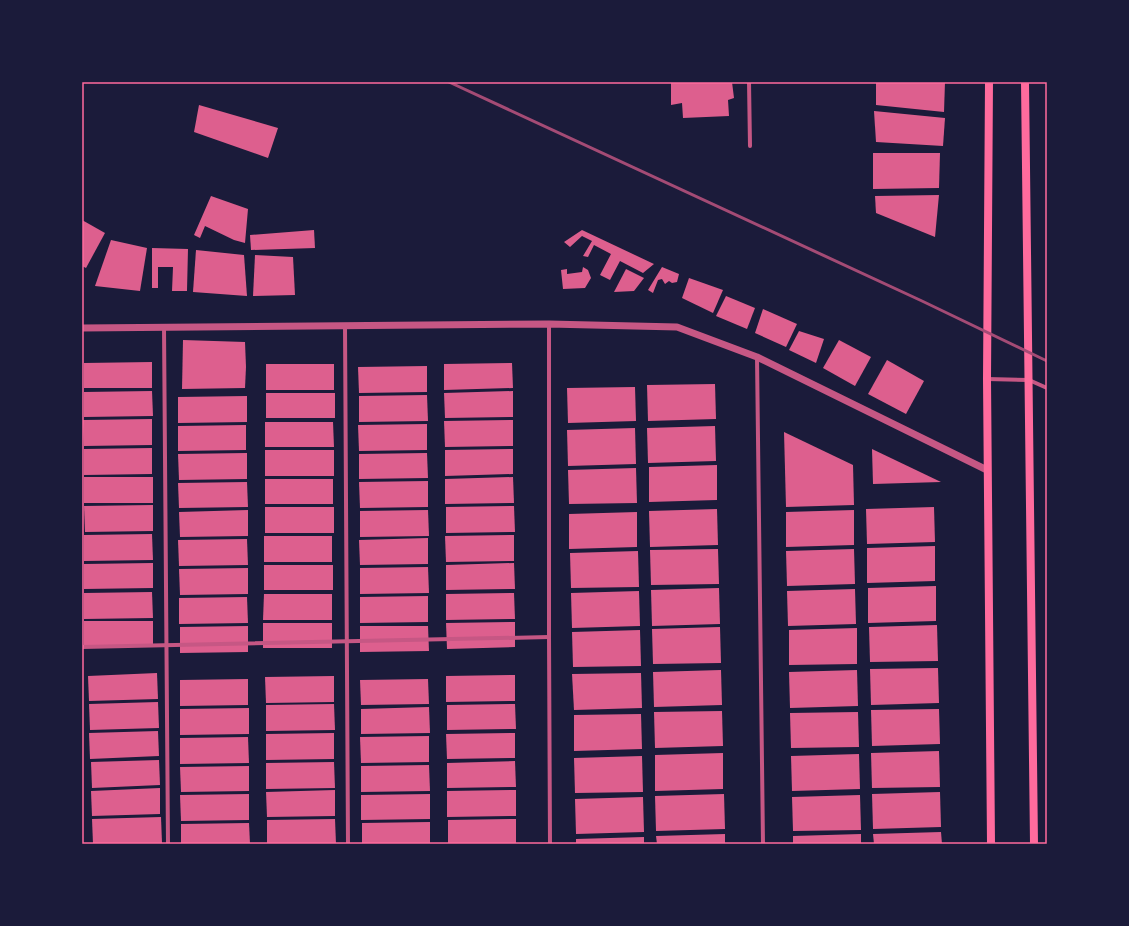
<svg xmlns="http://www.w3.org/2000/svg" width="1129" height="926" viewBox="0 0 1129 926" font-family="'Titillium Web',sans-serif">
	<rect width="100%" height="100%" fill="#1b1b3a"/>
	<g fill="#dd5f8e">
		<polygon points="671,82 732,82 734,98 728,100 729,116 683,118 682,103 671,105"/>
		<polygon points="876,82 945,82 944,112 876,105"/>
		<polygon points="199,105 278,128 268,158 194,132"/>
		<polygon points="874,111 945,118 943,146 876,142"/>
		<polygon points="873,153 940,153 939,188 873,189"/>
		<polygon points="939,195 935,237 876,213 875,196"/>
		<polygon points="211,196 248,209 245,243 234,240 205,226 200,238 194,235"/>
		<polygon points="82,220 105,233 86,268 82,266"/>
		<polygon points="314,230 315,248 251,250 250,235"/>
		<polygon points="582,230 654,264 643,273 620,261 610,280 600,275 611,254 594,245 588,257 583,256 592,241 582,236 570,247 564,242"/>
		<polygon points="111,240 147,248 140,291 95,286"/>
		<polygon points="152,248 188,249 187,291 172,291 173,267 158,267 158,288 152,288"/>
		<polygon points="196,250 244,255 247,296 193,292"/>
		<polygon points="255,255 293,257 295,295 253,296"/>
		<polygon points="583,267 588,270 591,278 585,288 563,289 561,270 567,269 567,274 582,272"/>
		<polygon points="662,267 679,274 677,282 672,283 669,281 665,284 662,279 658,280 653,293 648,290"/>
		<polygon points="626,269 644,278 634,291 614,292"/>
		<polygon points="689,278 723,290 713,313 682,298"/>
		<polygon points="726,296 755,308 747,329 716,316"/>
		<polygon points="763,309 797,324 786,347 755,333"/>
		<polygon points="799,331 824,339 816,363 789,350"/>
		<polygon points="183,340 245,342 246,367 245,388 182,389"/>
		<polygon points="839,340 871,357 855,386 823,368"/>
		<polygon points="887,360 924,381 906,414 868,394"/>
		<polygon points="152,362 152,388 84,388 84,363"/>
		<polygon points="512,363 513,388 444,390 444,364"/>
		<rect x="266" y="364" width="68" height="26"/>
		<polygon points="427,366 427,392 359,393 358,367"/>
		<polygon points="715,384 716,419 648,421 647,385"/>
		<polygon points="635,387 636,421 568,423 567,388"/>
		<polygon points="152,391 153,416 84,417 84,392"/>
		<polygon points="513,391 513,417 445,418 444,393"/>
		<rect x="266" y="393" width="69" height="25"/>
		<polygon points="427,395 428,421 359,422 359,396"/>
		<polygon points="247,396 247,422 178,423 178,397"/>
		<polygon points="152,419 152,445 84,446 83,420"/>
		<polygon points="513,420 513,446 445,447 444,421"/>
		<polygon points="265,422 333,422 334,447 265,447"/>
		<polygon points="427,424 427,450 359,451 358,425"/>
		<polygon points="246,425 246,450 178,451 178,426"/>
		<polygon points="715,426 716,461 648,463 647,428"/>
		<polygon points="635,428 636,464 568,466 567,430"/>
		<polygon points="784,432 853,465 854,505 786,507"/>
		<polygon points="152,448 152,474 84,475 84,449"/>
		<polygon points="513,449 513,474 445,476 445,450"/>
		<polygon points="872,449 941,482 873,484"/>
		<rect x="265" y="450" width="69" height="26"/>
		<polygon points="247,453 247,479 179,480 178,454"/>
		<polygon points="427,453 428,478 359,479 359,454"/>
		<polygon points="717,465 717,500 649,502 649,467"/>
		<polygon points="636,468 637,503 569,504 568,470"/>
		<rect x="84" y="477" width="69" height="26"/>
		<polygon points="513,477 514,503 445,504 445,479"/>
		<rect x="265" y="479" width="68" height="25"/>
		<polygon points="428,481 428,507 360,508 359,482"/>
		<polygon points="247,482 248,507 179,508 178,483"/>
		<polygon points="153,505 153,531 85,532 84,506"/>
		<polygon points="514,506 515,532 446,533 446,507"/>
		<rect x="265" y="507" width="69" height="26"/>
		<polygon points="934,507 935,542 867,544 866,509"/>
		<polygon points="717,509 718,545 650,547 649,511"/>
		<polygon points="248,510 248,536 180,537 179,512"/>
		<polygon points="428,510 429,536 360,537 360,511"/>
		<polygon points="854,510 854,545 786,547 786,512"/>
		<polygon points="637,512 637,547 569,549 569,514"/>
		<polygon points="152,534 153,560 84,561 84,535"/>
		<polygon points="514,535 514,561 446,562 445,536"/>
		<rect x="264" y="536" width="68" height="26"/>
		<polygon points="428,538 428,564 360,565 359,540"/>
		<polygon points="247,539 248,565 179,566 178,540"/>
		<polygon points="935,546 935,581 867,583 867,548"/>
		<polygon points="718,549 719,584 651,585 650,550"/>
		<polygon points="854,549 855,584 787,586 786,551"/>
		<polygon points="638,551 639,587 571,588 570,553"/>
		<polygon points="153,563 153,588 84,589 84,564"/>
		<polygon points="514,563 515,589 446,590 446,565"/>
		<rect x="264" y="565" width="69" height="25"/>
		<polygon points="428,567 429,593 360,594 360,568"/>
		<polygon points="248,568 248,594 180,595 179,569"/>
		<polygon points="936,586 936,621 868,623 868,588"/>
		<polygon points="719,588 720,624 652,626 651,590"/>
		<polygon points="855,589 856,624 788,626 787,591"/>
		<polygon points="639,591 640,626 572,628 571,593"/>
		<polygon points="152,592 153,618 84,619 84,593"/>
		<polygon points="514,593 515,619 446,620 446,594"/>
		<polygon points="264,594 332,594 332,620 263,620"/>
		<polygon points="428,596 428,622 360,623 360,597"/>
		<polygon points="247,597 248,623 179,624 179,598"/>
		<rect x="84" y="621" width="69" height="26"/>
		<polygon points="515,622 515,647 447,649 446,623"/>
		<rect x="263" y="623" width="69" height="25"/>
		<polygon points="937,625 938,661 870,662 869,627"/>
		<polygon points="248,626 248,652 180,653 180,627"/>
		<polygon points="360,626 428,626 429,651 360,652"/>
		<polygon points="720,627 721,663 653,664 652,629"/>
		<polygon points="857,628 857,664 789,665 789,630"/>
		<polygon points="640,630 641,666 573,667 572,632"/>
		<polygon points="938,668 939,703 871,705 870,669"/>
		<polygon points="721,670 722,705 654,707 653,672"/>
		<polygon points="857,670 858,706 790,708 789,672"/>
		<polygon points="157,673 158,699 89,701 88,676"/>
		<polygon points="641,673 642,708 574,710 572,674"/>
		<polygon points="515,675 515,701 446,702 446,676"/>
		<polygon points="334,676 334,702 266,703 265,677"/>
		<polygon points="248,679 248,705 180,706 180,680"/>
		<polygon points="428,679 429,704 361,705 360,680"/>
		<polygon points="158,702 159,728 90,730 89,704"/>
		<polygon points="334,704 335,730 266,731 266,705"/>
		<polygon points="515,704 516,729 447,730 447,705"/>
		<polygon points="429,707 430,733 361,734 361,709"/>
		<polygon points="249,708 249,734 180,735 180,709"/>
		<polygon points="939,709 940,744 872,746 871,710"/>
		<polygon points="722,711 723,746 655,748 654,712"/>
		<polygon points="858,712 859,747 791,748 790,713"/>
		<polygon points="641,714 642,749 574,751 574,715"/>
		<polygon points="158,731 159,756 90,759 89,733"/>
		<polygon points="334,733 334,759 266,760 266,734"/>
		<polygon points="515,733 515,758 447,759 446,734"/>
		<polygon points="429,736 429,762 361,763 360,737"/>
		<polygon points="248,737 249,763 180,764 180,738"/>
		<polygon points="939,751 940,787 872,788 871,753"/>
		<polygon points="723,753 723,789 655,791 655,755"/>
		<polygon points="859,754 860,789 792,791 791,756"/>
		<polygon points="642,756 643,792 575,793 574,758"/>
		<polygon points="159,760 160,785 92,788 91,762"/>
		<polygon points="515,761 516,787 447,788 447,763"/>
		<polygon points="334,762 335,788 266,789 266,763"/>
		<polygon points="429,765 430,791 361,792 361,766"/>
		<polygon points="249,766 249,791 181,792 180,767"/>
		<polygon points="160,788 160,814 92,816 91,791"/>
		<polygon points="335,790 335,816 267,817 266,792"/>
		<polygon points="516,790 516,816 447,817 447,791"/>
		<polygon points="940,792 941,827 873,829 872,794"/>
		<polygon points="249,794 249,820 181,821 180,795"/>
		<polygon points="430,794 430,819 361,820 361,795"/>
		<polygon points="724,794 725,829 656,831 655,796"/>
		<polygon points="860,795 861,830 793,831 792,797"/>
		<polygon points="643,797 644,832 576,834 575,799"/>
		<polygon points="161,817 162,843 93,844 92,819"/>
		<polygon points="335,819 336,844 267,844 267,820"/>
		<polygon points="516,819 516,844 448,844 448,820"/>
		<polygon points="430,822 430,844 362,844 362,823"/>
		<polygon points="249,823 250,844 181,844 181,824"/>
		<polygon points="941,832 942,844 874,844 873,834"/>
		<polygon points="725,834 725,844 657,844 656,836"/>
		<polygon points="861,834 861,844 793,844 793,836"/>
		<polygon points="644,837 644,844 576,844 576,839"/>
	</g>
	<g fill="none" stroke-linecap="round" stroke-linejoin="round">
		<g stroke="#c65784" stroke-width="4">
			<polyline points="749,82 750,146"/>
			<polyline points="549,324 549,637 550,844"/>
			<polyline points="345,326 348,844"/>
			<polyline points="164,327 168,844"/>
			<polyline points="757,357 763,844"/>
			<polyline points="987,379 1029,380 1047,388"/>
			<polyline points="82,647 549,637"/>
		</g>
		<polyline stroke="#c65784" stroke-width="7" points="82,328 549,324 677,327 757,357 987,470"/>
		<g stroke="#ff6b9d" stroke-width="8">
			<polyline points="989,82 987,379 991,844"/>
			<polyline points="1025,82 1034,844"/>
		</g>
		<polyline stroke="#a44b75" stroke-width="3" points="449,82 922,301 1047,361"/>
	</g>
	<rect width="1129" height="926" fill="none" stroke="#1b1b3a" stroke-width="166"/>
	<rect x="83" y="83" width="963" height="760" fill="none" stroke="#ff6b9d" stroke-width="1.5"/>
</svg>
